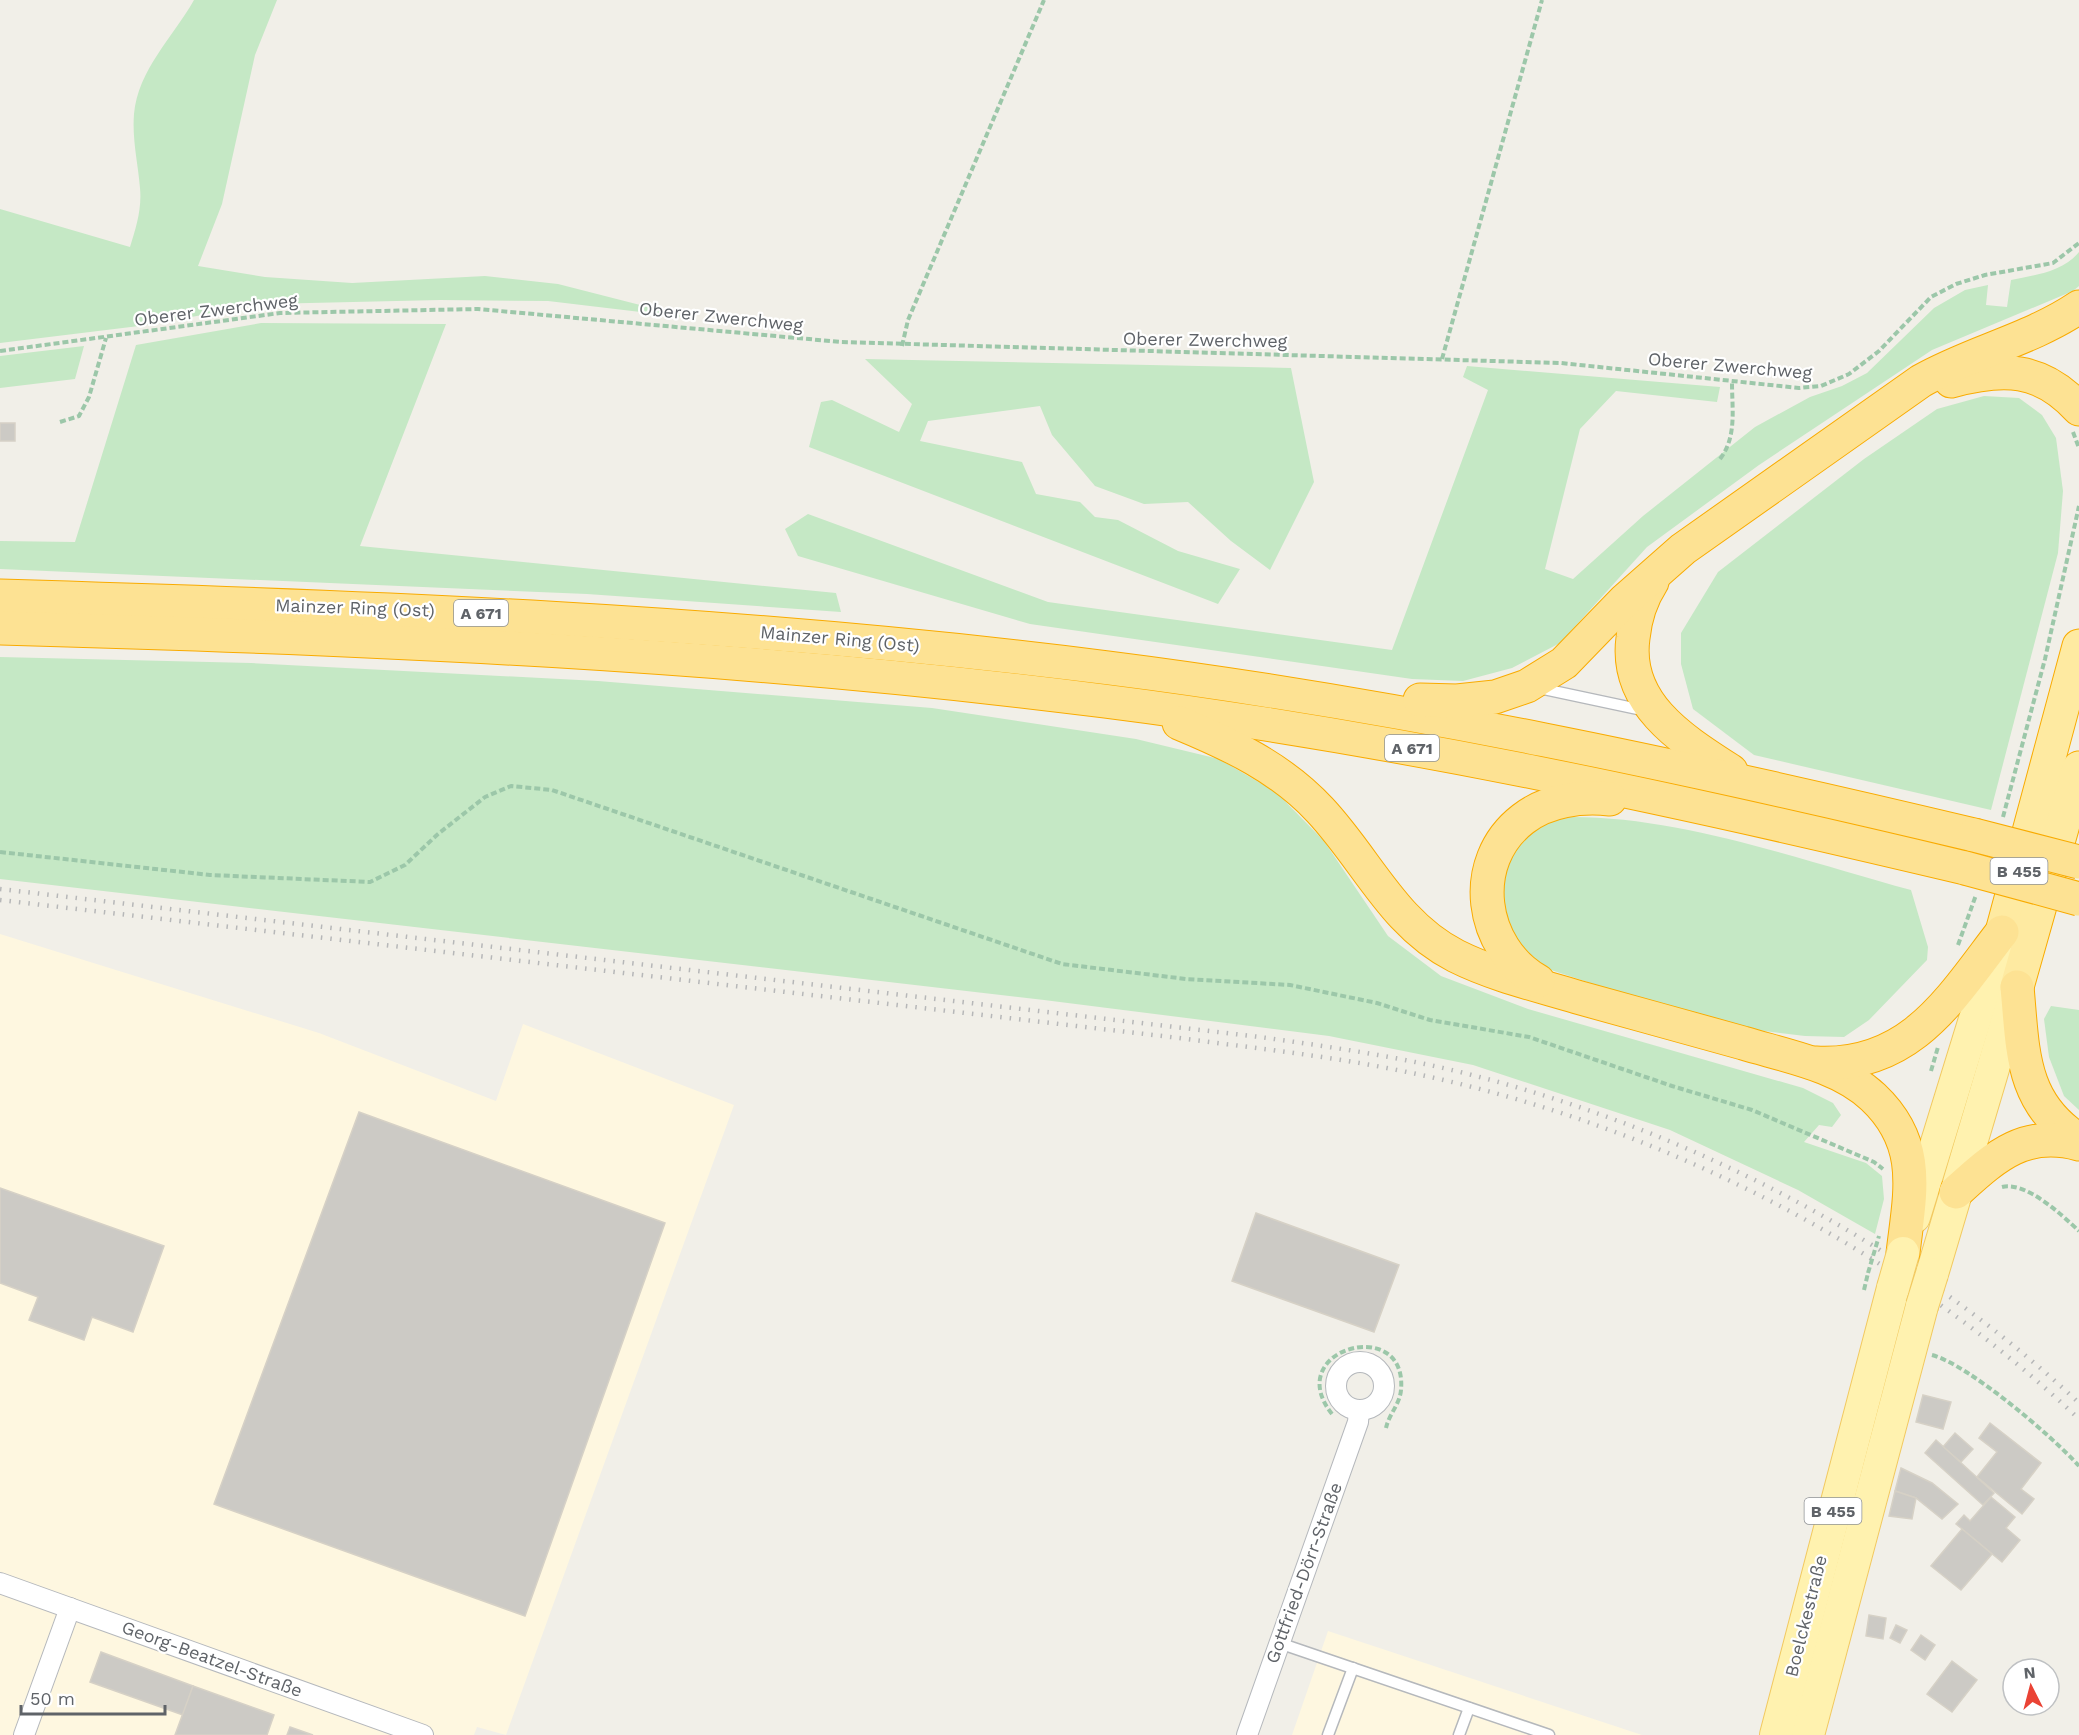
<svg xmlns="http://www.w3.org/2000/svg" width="2079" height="1735" viewBox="0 0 2079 1735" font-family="'Work Sans',sans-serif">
	<rect width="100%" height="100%" fill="#f1efe8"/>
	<g fill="#fef7e0">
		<polygon points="0,934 319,1033 496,1101 523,1024 734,1105 506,1735 477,1727 474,1735 0,1735"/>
		<polygon points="1328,1631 1642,1735 1292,1735"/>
	</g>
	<g fill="#c5e8c5">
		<path d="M 194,0 L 277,0 L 255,55 L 222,204 L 198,266 L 265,277 L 352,283 L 485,276 L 558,284 L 691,318 L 548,301 L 440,300 L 266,304 L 139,326 L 0,343 L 0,209 L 130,247 C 136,228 142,209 140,188 C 138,163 132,140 134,114 C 138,70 173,37 194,0 Z"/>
		<path d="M 2079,252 L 2079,286 L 2073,291 L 1932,350 L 1759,465 L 1647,547 L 1560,643 L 1512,668 L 1463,681 L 1412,679 L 1030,624 L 798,556 L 785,529 L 808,514 L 1048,602 L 1392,650 L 1488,390 L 1463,377 L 1467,366 L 1720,387 L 1717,402 L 1616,391 L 1580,429 L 1545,569 L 1573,579 L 1643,516 L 1755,427 L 1810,397 L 1842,386 L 1867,373 L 1934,308 L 1965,290 L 1988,285 L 1986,305 L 2007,307 L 2011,280 C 2035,275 2063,272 2079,252 Z"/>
		<polygon points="261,323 446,324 360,546 836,593 841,612 587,594 0,569 0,541 75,542 136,345"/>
		<polygon points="84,346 75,379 0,388 0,356"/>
		<polygon points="865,359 1291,368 1314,482 1270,570 1231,541 1188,502 1144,504 1095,486 1052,435 1040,406 928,421 920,441 1022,462 1036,494 1080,502 1095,517 1118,520 1178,551 1240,569 1218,604 809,447 821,402 832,400 899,432 912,404"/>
		<polygon points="1984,396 2019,398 2042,415 2056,438 2063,491 2058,553 1991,810 1754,755 1693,709 1681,664 1681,633 1718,572 1864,459 1937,409"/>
		<polygon points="0,657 251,663 598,681 932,708 1136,739 1219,759 1276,792 1324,841 1388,936 1441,976 1528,1009 1803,1088 1833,1103 1841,1115 1832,1127 1819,1125 1804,1142 1866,1163 1882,1176 1884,1199 1875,1234 1798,1190 1670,1130 1473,1065 1329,1036 1044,1000 0,879"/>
		<path d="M 1569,817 C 1680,816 1804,861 1911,890 L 1928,947 L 1927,960 L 1869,1020 L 1844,1037 L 1805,1036 L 1733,1027 L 1657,1005 L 1545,968 L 1513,944 L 1494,890 L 1507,848 L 1546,821 Z"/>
		<polygon points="2051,1006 2079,1010 2079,1110 2064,1096 2049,1057 2044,1019"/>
	</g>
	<g fill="#cccac5" stroke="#d6d1c6" stroke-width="1.5">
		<rect x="0" y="423" width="15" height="18"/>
		<polygon points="359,1112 665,1223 525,1616 214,1504"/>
		<polygon points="0,1188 164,1246 133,1332 92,1317 84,1340 29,1320 38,1297 0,1283"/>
		<polygon points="1256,1213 1399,1265 1374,1332 1232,1281"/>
		<polygon points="1923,1395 1951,1402 1943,1429 1916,1422"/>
		<polygon points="1990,1423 2041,1463 2021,1489 2034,1499 2022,1514 1977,1477 1997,1452 1979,1438"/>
		<polygon points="1955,1433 1973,1449 1961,1462 1943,1447"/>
		<polygon points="1936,1440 1994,1493 1983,1505 1925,1453"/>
		<polygon points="1901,1468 1932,1483 1958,1504 1942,1519 1916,1498 1895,1491"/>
		<polygon points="1895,1491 1916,1498 1912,1519 1889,1516"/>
		<polygon points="1991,1497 2015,1517 2006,1528 2020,1540 2002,1562 1956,1524 1964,1515 1970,1521"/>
		<polygon points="1962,1529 1992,1554 1961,1590 1931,1566"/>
		<polygon points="1869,1615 1886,1618 1883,1639 1866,1636"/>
		<polygon points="1896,1625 1907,1630 1900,1643 1890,1638"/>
		<polygon points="1921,1635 1935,1645 1925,1660 1911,1650"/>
		<polygon points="101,1652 193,1686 183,1715 90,1682"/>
		<polygon points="1952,1661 1977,1680 1952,1712 1927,1694"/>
		<polygon points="193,1686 274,1715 267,1735 175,1735"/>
		<polygon points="290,1727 313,1735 287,1735"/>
	</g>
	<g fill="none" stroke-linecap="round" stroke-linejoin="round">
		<g stroke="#b5b8bc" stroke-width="13">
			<g id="service">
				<polyline points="1539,688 1647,711"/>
				<polyline points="1279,1643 1549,1735"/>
				<polyline points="1328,1735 1353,1668"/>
				<polyline points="1459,1735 1469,1708"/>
			</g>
		</g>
		<g stroke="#b5b8bc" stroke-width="22">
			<g id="minor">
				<circle cx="1360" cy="1386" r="24"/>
				<polyline points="0,1583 423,1735"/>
				<polyline points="24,1735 70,1608"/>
				<polyline points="1247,1735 1358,1422 1359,1410"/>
			</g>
		</g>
		<g stroke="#f2c960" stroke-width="34">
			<g id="primary">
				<polyline points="1914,1217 2000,938"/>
				<polyline points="1932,1274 2017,988"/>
				<polyline points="1776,1735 1893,1288"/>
				<polyline points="1808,1735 1922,1306"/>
			</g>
		</g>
		<g stroke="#f9ab00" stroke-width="35">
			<g id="trunk">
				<polyline points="2002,932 2079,646"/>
				<polyline points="2017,987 2079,768"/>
			</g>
		</g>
		<g stroke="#f9ab00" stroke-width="35">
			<g id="motorway">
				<path d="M 1951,381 C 2003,367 2041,367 2079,409"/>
				<path d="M 1652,582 C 1641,599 1635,618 1633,638 C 1624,704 1683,740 1731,771"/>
				<path d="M 0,596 C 371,607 741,621 1109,668 C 1401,705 1689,767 1974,835"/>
				<path d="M 0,628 C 369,638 738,654 1104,701 C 1396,738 1680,800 1965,868"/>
				<path d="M 1420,700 L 1457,701 L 1495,697 L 1527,686 L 1564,663 L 1624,601 L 1683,549 L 1921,381 C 1972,352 2030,340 2079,307"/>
				<path d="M 1179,723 C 1232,745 1281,768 1320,810 C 1367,860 1393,924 1456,956 C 1494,975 1537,985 1577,997 C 1632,1012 1688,1028 1743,1043 C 1786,1056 1839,1065 1873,1097 C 1923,1144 1910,1193 1903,1253"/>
				<path d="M 1538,981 C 1480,948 1467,862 1523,819 C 1547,800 1581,796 1610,799"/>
				<path d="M 2017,987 C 2023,1049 2020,1103 2079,1140"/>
				<path d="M 1816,1063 C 1911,1068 1951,998 2002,932"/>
				<path d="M 1956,1192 C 1994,1158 2023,1129 2079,1144"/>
			</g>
		</g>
		<g stroke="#9cc7a9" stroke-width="4" stroke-dasharray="6 3" stroke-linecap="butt">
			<polyline points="902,346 908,320 1044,0"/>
			<polyline points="0,351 280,313 478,309 841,342 1561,363 1799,388 1821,386 1849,374 1879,351 1931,297 1956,284 1985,275 2053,263 2079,243"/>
			<polyline points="1442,359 1542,0"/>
			<polyline points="60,422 79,416 89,397 106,338"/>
			<polyline points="2073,432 2079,448"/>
			<path d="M 1720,459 C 1737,437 1732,409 1732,383"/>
			<polyline points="2003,817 2045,659 2079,506"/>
			<polyline points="0,852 210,875 370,882 405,865 438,834 485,797 511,786 552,790 1062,964 1186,979 1290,985 1377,1003 1430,1020 1529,1037 1672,1086 1752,1110 1874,1162 1883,1169"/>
			<polyline points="1958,945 1976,895"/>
			<polyline points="1931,1071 1938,1047"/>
			<path d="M 2002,1187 C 2026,1181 2062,1215 2079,1231"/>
			<polyline points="1864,1290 1868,1273"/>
			<path d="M 1932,1355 C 1969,1365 2052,1436 2079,1466"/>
			<path d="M 1332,1414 C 1280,1349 1408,1314 1401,1390 C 1400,1404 1389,1414 1386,1428"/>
		</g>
		<use href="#service" stroke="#fff" stroke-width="10"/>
		<use href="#minor" stroke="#fff" stroke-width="20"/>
		<use href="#primary" stroke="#fff2af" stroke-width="32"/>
		<use href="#trunk" stroke="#feeaa1" stroke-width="33"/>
		<use href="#motorway" stroke="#fde293" stroke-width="33"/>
		<g stroke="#b6b7b8" stroke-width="4.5" stroke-dasharray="1.5 8" stroke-linecap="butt">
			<path d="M 0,889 L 1260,1037 C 1331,1047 1402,1057 1472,1075 C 1694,1132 1911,1245 2079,1403"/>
			<path d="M 0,900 L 1179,1038 C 1254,1048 1329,1056 1402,1071 C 1652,1121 1894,1244 2079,1419"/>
		</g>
		<g stroke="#f2c960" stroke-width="34" stroke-linecap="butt">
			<g id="primary-bridge">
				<polyline points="1893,1288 1903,1253"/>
				<polyline points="1922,1306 1932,1274"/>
			</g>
		</g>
		<g stroke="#f9ab00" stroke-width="35" stroke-linecap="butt">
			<g id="motorway-bridge">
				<polyline points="1974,835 2079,862"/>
				<polyline points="1965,868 2079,899"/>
			</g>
		</g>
		<polyline stroke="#9cc7a9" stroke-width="4" stroke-dasharray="6 3" stroke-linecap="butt" points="1868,1273 1879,1236"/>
		<use href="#primary-bridge" stroke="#fff2af" stroke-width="32"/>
		<use href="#motorway-bridge" stroke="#fde293" stroke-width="33"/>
	</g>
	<g text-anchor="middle" stroke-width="4.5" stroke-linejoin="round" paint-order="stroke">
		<g fill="#fff" stroke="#8f9295" stroke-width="1.5">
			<rect x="454" y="600" width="54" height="26" rx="4.5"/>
			<rect x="1385" y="735" width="54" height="26" rx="4.5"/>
			<rect x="1990.5" y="858" width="57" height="26" rx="4.5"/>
			<rect x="1804.5" y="1498" width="57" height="26" rx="4.5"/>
		</g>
		<g font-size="16" font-weight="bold" fill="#5f6368">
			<text x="481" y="619">A 671</text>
			<text x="1412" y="754">A 671</text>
			<text x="2019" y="877">B 455</text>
			<text x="1833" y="1517">B 455</text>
		</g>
		<g font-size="18" fill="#5f6368" stroke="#fff">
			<text transform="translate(216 310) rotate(-7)" y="6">Oberer Zwerchweg</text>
			<text transform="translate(721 317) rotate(6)" y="6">Oberer Zwerchweg</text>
			<text transform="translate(1205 340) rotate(1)" y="6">Oberer Zwerchweg</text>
			<text transform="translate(1730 366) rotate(5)" y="6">Oberer Zwerchweg</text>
			<text transform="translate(355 608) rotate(2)" y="6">Mainzer Ring (Ost)</text>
			<text transform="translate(840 639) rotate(5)" y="6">Mainzer Ring (Ost)</text>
			<text transform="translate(1304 1573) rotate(-70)" y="6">Gottfried-Dörr-Straße</text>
			<text transform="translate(1806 1616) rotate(-76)" y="6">Boelckestraße</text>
			<text transform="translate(212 1659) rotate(20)" y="6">Georg-Beatzel-Straße</text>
		</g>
	</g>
	<g transform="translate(2031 1687) rotate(354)"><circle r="28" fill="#ffffff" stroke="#bfc1c3" stroke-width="1.5"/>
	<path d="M0-4.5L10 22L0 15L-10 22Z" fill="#ea4335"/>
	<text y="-9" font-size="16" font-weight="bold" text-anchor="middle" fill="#5f6368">N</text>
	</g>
	<path d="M21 1705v9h144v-9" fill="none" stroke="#5f6368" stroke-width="3"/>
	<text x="30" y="1705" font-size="18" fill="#5f6368" stroke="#ffffff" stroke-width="4.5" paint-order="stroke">50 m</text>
</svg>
